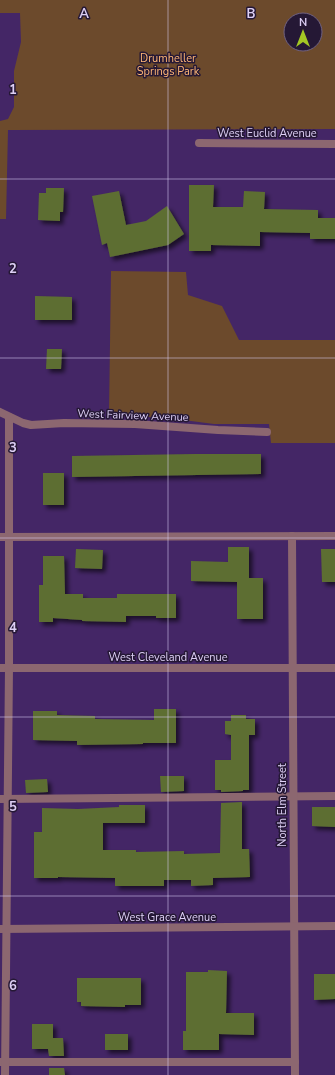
<svg xmlns="http://www.w3.org/2000/svg" width="335" height="1075" viewBox="0 0 335 1075" font-family="'Nunito Sans',sans-serif">
	<defs>
		<filter id="shadow"><feDropShadow dx="3.5" dy="3.5" stdDeviation="2" flood-color="#0009"/></filter>
	</defs>
	<rect width="100%" height="100%" fill="#442666"/>
	<g fill="#6c4a2c" fill-rule="evenodd">
		<path d="M 0,0 L 335,0 L 335,129 L 8,130 L 6,219 L 0,219 L 0,121 L 8,119 L 14,107 L 14,71 L 21,42 L 20,13 L 0,13 ZM 291,20 L 315,20 L 315,44 L 291,44 Z"/>
		<polygon points="111,271 186,272 188,295 222,306 239,340 335,340 335,443 271,443 269,424 214,424 168,418 109,415"/>
	</g>
	<g fill="#5d6e32" filter="url(#shadow)">
		<polygon points="189,185 214,185 213,207 243,207 244,191 265,192 264,209 318,210 318,218 335,218 335,239 310,239 310,233 260,232 260,246 211,245 211,251 189,251"/>
		<polygon points="46,188 64,188 63,212 60,212 60,221 38,220 39,193 46,193"/>
		<polygon points="119,191 126,225 146,221 167,206 184,234 168,245 110,257 107,243 102,245 92,196"/>
		<polygon points="35,296 72,297 72,320 35,320"/>
		<polygon points="47,349 62,349 61,369 46,369"/>
		<polygon points="195,454 261,454 261,474 72,477 72,456"/>
		<rect x="43" y="473" width="21" height="32"/>
		<polygon points="228,547 249,547 249,578 263,578 263,619 237,619 237,582 191,581 191,561 228,562"/>
		<polygon points="76,549 103,550 102,569 75,568"/>
		<polygon points="321,549 335,549 335,582 322,582"/>
		<polygon points="43,556 64,556 65,594 83,594 83,598 117,598 117,594 176,594 176,618 156,618 156,616 126,616 126,622 82,621 82,620 53,618 53,622 39,622 39,585 43,585"/>
		<polygon points="154,709 176,709 176,743 143,743 143,744 77,745 77,741 33,740 33,711 57,711 57,715 95,716 95,719 154,720"/>
		<polygon points="231,715 246,715 246,719 255,719 255,735 249,735 249,790 243,790 243,791 221,792 221,790 215,790 215,760 231,760 231,735 225,734 225,721 231,721"/>
		<polygon points="160,776 184,776 184,791 161,792"/>
		<polygon points="47,779 48,792 26,793 25,780"/>
		<polygon points="242,802 242,849 249,849 250,877 213,878 213,885 191,886 191,880 164,880 164,886 115,886 115,878 58,877 58,878 34,878 34,832 42,832 42,808 78,809 119,807 119,805 145,805 145,823 103,823 103,850 136,850 136,852 184,851 184,854 220,853 221,803"/>
		<polygon points="312,807 335,807 335,827 312,826"/>
		<polygon points="208,970 227,971 226,1013 254,1013 254,1035 219,1034 219,1050 183,1050 183,1031 186,1031 186,972 208,972"/>
		<polygon points="314,974 335,974 335,999 314,1000"/>
		<polygon points="77,978 141,978 141,1005 125,1005 125,1007 81,1006 81,1002 77,1002"/>
		<polygon points="32,1024 53,1024 53,1038 63,1038 64,1056 49,1056 48,1049 32,1049"/>
		<rect x="105" y="1034" width="23" height="16"/>
		<polygon points="49,1068 64,1068 65,1075 49,1075"/>
	</g>
	<g fill="none" stroke-linecap="round" stroke-linejoin="round">
		<g stroke="#8c6770" stroke-width="8">
			<polyline points="0,537 335,536"/>
			<polyline points="0,799 335,796"/>
			<polyline points="0,1062 295,1062"/>
		</g>
		<g stroke="#8c6770" stroke-width="8">
			<polyline points="199,143 335,144"/>
			<polyline points="0,412 23,423 31,425 64,423 135,424 218,430 267,432"/>
			<polyline points="292,536 295,1075"/>
			<polyline points="0,668 335,668"/>
			<polyline points="0,929 335,926"/>
			<polyline points="5,1075 9,668 9,417"/>
		</g>
	</g>
	<path fill="none" stroke="#ddcff5" stroke-width="1" stroke-opacity="0.55" d="M 168,0 L 168,1075M 0,179 L 335,179M 0,358 L 335,358M 0,538 L 335,538M 0,717 L 335,717M 0,896 L 335,896"/>
	<g text-anchor="middle" stroke-width="3" stroke-linejoin="round" paint-order="stroke">
		<g font-size="11" fill="#ffb776" stroke="#251835">
			<text x="168" y="62">Drumheller<tspan x="168" dy="13">Springs Park</tspan></text>
		</g>
		<g font-size="11" fill="#ddcff5" stroke="#251835">
			<text x="267" y="137">West Euclid Avenue</text>
			<text transform="translate(133 415) rotate(2)" y="4">West Fairview Avenue</text>
			<text x="168" y="661">West Cleveland Avenue</text>
			<text transform="translate(282 805) rotate(-90)" y="4">North Elm Street</text>
			<text x="167" y="921">West Grace Avenue</text>
		</g>
	</g>
	<g font-size="13" text-anchor="middle" font-weight="bold" fill="#ddcff5" stroke="#251835" stroke-width="3" stroke-linejoin="round" paint-order="stroke">
		<text x="84" y="18">A</text>
		<text x="251" y="18">B</text>
		<text x="13" y="94">1</text>
		<text x="13" y="273">2</text>
		<text x="13" y="452">3</text>
		<text x="13" y="632">4</text>
		<text x="13" y="811">5</text>
		<text x="13" y="990">6</text>
	</g>
	<g transform="translate(303 32)"><circle r="19" fill="#251835" stroke="#6f6182"/>
	<path d="M0-3L7 15L0 10L-7 15Z" fill="#a4c824"/>
	<text y="-6" font-size="11" font-weight="bold" text-anchor="middle" fill="#ddcff5">N</text>
	</g>
</svg>
